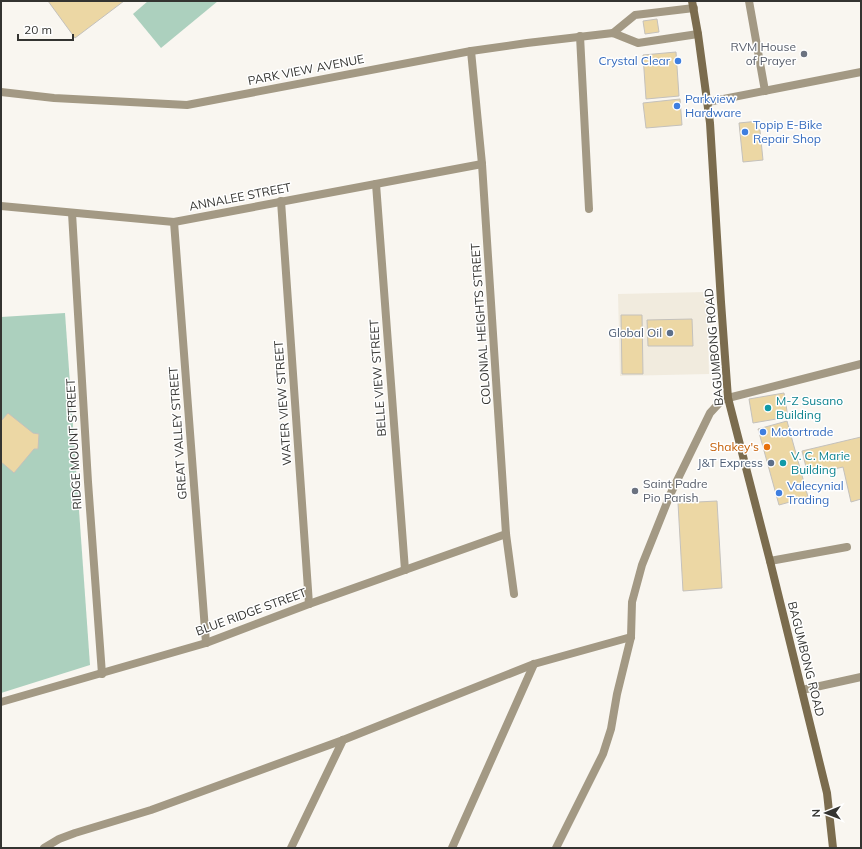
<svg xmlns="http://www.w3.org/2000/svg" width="862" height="849" viewBox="0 0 862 849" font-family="Mulish,sans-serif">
	<rect width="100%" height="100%" fill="#f9f6f0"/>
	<polygon fill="#f1ebde" points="707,292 709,374 620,376 618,294"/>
	<g fill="#acd0be">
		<polygon points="148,1 218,1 161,48 133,14"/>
		<polygon points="65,313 90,665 1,693 1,317"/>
	</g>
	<g fill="#ecd7a4" stroke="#c4c1bc">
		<polygon points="48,1 124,1 75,38"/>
		<polygon points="657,19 659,32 645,34 643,21"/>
		<polygon points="676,52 679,96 646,99 643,55"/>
		<polygon points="680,99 682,125 646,128 643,103"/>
		<polygon points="759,121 763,160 743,162 739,123"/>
		<polygon points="621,315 642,315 643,374 622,374"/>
		<polygon points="692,319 693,346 648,346 647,320"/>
		<polygon points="784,393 788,417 753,423 749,399"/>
		<polygon points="8,413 33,433 39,434 38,449 34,449 14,473 1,462 1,421"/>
		<polygon points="787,421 808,497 779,505 758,429"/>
		<polygon points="861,437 861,499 851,502 843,467 808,475 802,451"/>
		<polygon points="717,501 722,588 683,591 678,503"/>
	</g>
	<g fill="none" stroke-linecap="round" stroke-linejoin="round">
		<g stroke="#a39984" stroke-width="8">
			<polyline points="728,398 861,364"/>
			<polyline points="770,561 847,547"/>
		</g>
		<g stroke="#a39984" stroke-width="8">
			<polyline points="749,1 765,91"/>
			<polyline points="613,33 635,15 694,8"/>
			<polyline points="580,36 589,209"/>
			<polyline points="471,51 482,164 506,534 514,594"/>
			<polyline points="1,92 54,98 187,105 471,51 527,43 613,33 638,43 698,34"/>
			<polyline points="708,102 861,72"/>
			<polyline points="376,184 405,570"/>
			<polyline points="281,201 309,604"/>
			<polyline points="1,206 174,222 482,164"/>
			<polyline points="72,213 88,482 102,674"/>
			<polyline points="174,222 206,643"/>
			<polyline points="802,690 861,677"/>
			<polyline points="1,702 206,643 309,604 506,534"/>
			<polyline points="44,848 59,839 75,833 151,810 343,740 534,664 631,637"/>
			<polyline points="291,848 343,740"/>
			<polyline points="452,848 534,664"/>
			<polyline points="556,848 603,754 611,729 617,694 631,637 632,602 642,565 670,495 710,413 722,400 728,398"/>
		</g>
		<polyline stroke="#7b6c4e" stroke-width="8" points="692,1 698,34 710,123 721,302 728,398 770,561 827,793 833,848"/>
	</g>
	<g fill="#6b7280" stroke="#fff" stroke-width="1.5">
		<circle cx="804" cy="54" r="4"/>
		<circle cx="635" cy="491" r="4"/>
	</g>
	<g fill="#3f7fe0" stroke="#fff" stroke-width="1.5">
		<circle cx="678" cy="61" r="4"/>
		<circle cx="677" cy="106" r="4"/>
		<circle cx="745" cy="132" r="4"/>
		<circle cx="763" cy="432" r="4"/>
		<circle cx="779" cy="493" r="4"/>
	</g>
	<g fill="#5c6f8a" stroke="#fff" stroke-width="1.5">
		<circle cx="670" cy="333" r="4"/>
		<circle cx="771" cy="463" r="4"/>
	</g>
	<g fill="#0f9aa8" stroke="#fff" stroke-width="1.5">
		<circle cx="768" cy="408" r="4"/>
		<circle cx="783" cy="463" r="4"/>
	</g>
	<circle fill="#e8710a" stroke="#fff" stroke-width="1.5" cx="767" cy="447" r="4"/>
	<g text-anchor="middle" stroke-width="3" stroke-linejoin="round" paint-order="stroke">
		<g font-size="12" fill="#5b616d" stroke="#fff" text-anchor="end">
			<text x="796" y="51">RVM House<tspan x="796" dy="14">of Prayer</tspan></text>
			<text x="643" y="488" text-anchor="start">Saint Padre<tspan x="643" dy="14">Pio Parish</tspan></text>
		</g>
		<g font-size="12" fill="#366cbe" stroke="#fff" text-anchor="start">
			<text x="670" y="65" text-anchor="end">Crystal Clear</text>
			<text x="685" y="103">Parkview<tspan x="685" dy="14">Hardware</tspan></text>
			<text x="753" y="129">Topip E-Bike<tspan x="753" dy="14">Repair Shop</tspan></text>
			<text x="771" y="436">Motortrade</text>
			<text x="787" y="490">Valecynial<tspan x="787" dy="14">Trading</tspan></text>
		</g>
		<g font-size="12" fill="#343431" stroke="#fff">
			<text transform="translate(306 70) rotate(-11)" y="4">PARK VIEW AVENUE</text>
			<text transform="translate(240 197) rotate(-11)" y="4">ANNALEE STREET</text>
			<text transform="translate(481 324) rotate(-94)" y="4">COLONIAL HEIGHTS STREET</text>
			<text transform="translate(714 347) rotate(-95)" y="4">BAGUMBONG ROAD</text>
			<text transform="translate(378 378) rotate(-94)" y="4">BELLE VIEW STREET</text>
			<text transform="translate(283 403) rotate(-94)" y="4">WATER VIEW STREET</text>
			<text transform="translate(178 433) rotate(-94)" y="4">GREAT VALLEY STREET</text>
			<text transform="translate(74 444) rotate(-93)" y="4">RIDGE MOUNT STREET</text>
			<text transform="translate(251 612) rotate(-20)" y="4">BLUE RIDGE STREET</text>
			<text transform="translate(806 659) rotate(76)" y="4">BAGUMBONG ROAD</text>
		</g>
		<g font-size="12" fill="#4e5e75" stroke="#fff" text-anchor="end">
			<text x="662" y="337">Global Oil</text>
			<text x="763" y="467">J&amp;T Express</text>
		</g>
		<g font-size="12" fill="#0d838f" stroke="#fff" text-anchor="start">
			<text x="776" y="405">M-Z Susano<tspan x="776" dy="14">Building</tspan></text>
			<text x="791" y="460">V. C. Marie<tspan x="791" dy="14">Building</tspan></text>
		</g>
		<g font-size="12" fill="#c56008" stroke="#fff" text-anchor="end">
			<text x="759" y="451">Shakey's</text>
		</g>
	</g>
	<rect width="862" height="849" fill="none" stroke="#343431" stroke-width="4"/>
	<g transform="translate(826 813) rotate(269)" stroke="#ffffff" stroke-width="3" paint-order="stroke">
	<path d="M0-3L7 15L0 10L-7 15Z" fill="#343431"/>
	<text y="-6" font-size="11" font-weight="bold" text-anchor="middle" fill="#343431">N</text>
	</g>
	<path d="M18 34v6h55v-6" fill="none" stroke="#343431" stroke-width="2"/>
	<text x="24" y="34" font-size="12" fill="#343431" stroke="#ffffff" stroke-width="3" paint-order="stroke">20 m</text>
</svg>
